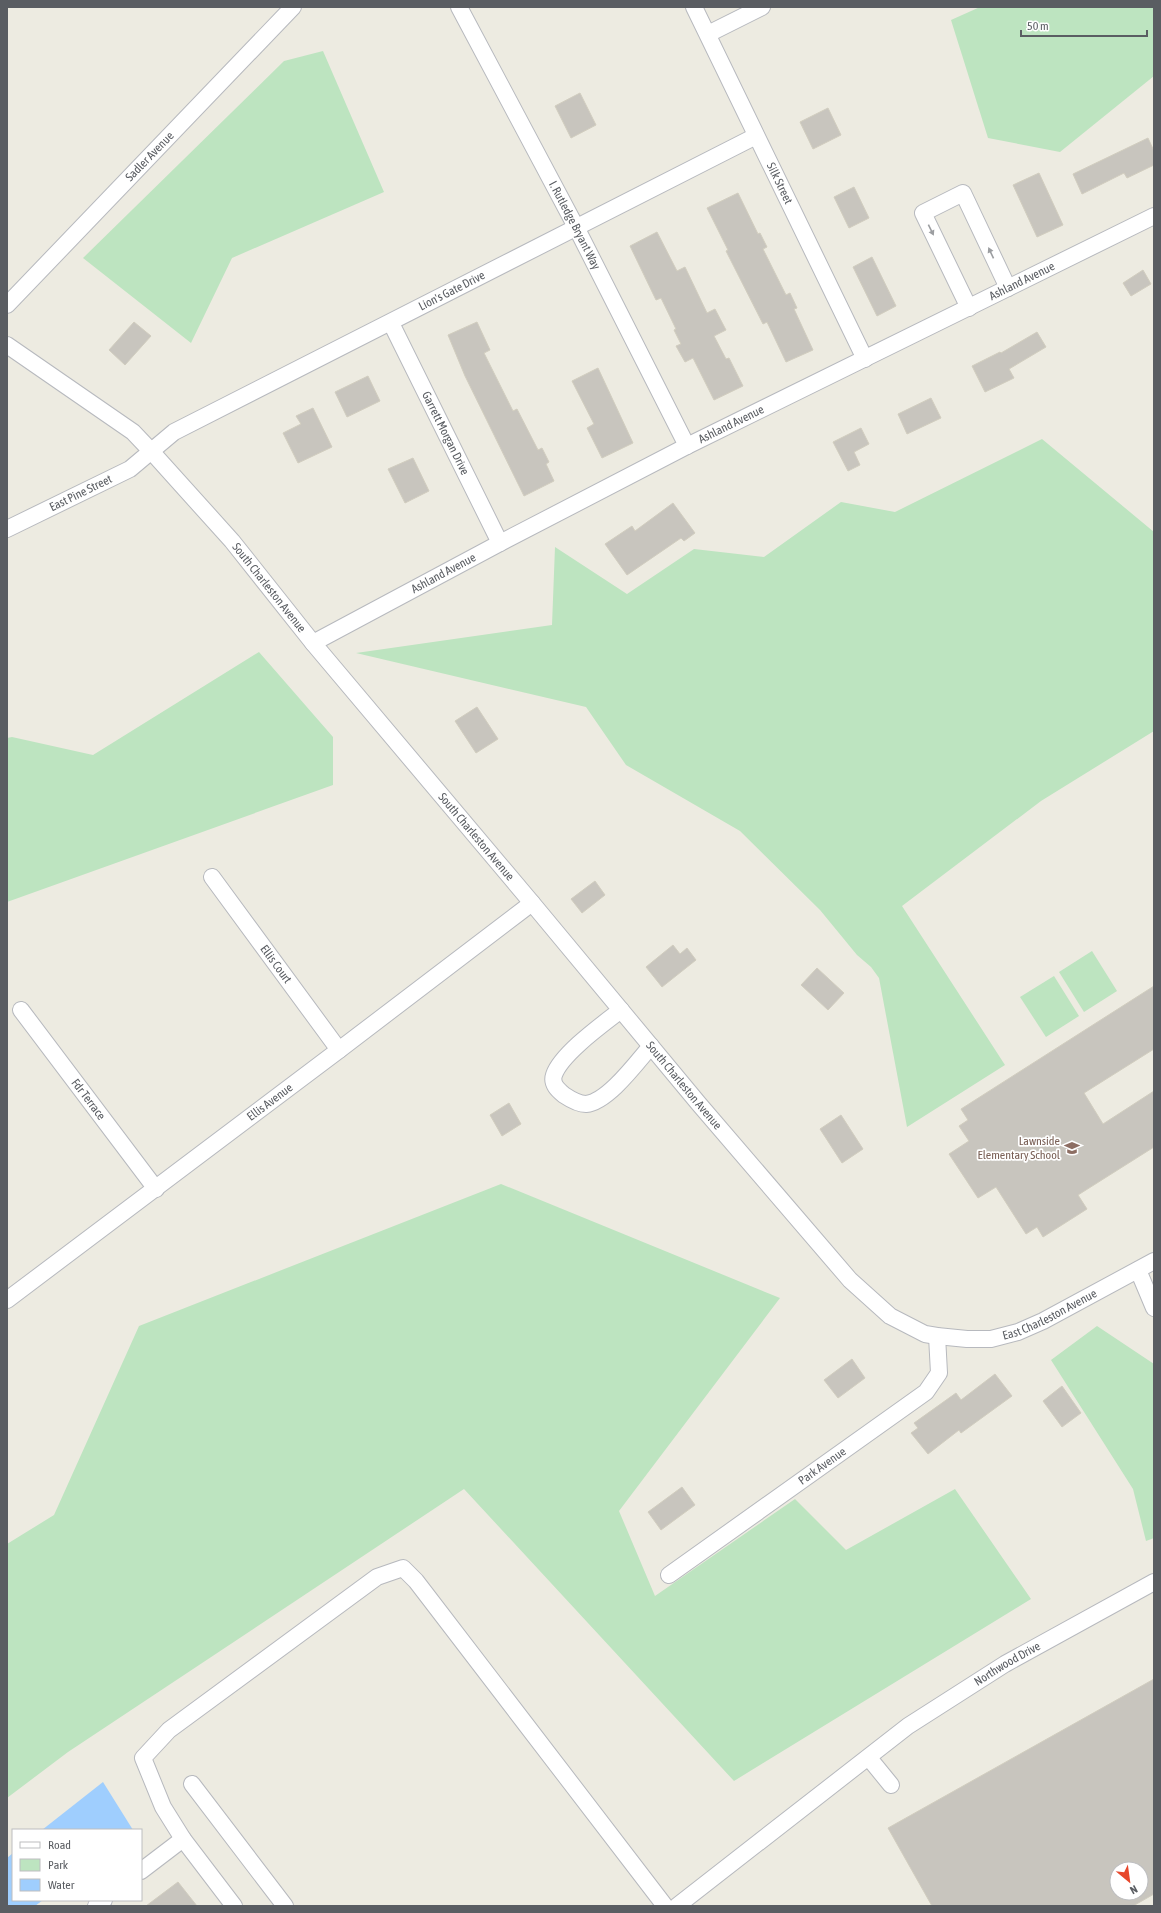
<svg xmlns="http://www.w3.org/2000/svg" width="1161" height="1913" viewBox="0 0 1161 1913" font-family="'Asap Condensed',sans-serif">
	<rect width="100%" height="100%" fill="#edebe1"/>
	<g fill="#bde4c0">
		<polygon points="980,7 1154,7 1154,76 1060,152 988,138 951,20"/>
		<polygon points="323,51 384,192 232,258 191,343 83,258 284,61"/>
		<polygon points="1042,439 1154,532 1154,731 1041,801 902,906 1005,1065 907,1127 879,978 871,967 857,955 820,910 740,831 626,765 586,707 356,653 552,625 555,547 627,594 694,549 764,557 841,502 895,512"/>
		<polygon points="259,652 333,737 333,785 7,902 7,738 12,737 93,755"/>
		<polygon points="1092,951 1117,991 1084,1012 1059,972"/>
		<polygon points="1054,976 1079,1016 1046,1037 1020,997"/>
		<polygon points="501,1184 780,1298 619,1511 655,1596 795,1499 846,1550 955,1489 1031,1599 734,1781 464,1489 68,1752 7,1798 7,1544 54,1515 139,1326"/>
		<polygon points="1097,1326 1154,1364 1154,1538 1146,1541 1133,1489 1051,1360"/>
	</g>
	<g fill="#9fcefe">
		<polygon points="103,1782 133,1830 42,1830"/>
		<polygon points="13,1853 13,1900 43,1900 35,1906 7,1906 7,1858"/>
	</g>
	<g fill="#c8c5be" stroke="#d1cdbf" fill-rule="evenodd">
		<polygon points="580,93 596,125 571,138 555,106"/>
		<polygon points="828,108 841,135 813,149 800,122"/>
		<polygon points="1148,138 1154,151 1154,165 1127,178 1124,173 1082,194 1073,174"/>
		<polygon points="1039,173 1063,225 1037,237 1013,185"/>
		<polygon points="854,187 869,218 849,228 834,197"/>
		<polygon points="738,193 758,234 760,233 767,247 763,249 786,295 790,293 797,308 794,309 813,350 786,362 767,322 763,324 726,251 728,250 707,208"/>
		<polygon points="657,232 677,271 685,267 707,313 715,309 726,330 714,336 726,359 729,358 743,386 714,400 693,358 685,362 676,346 681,344 674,330 676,329 661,298 656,300 630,246"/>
		<polygon points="872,257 896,306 877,316 853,267"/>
		<polygon points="1143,270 1151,284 1131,296 1123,283"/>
		<polygon points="134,322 151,336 125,365 109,350"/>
		<polygon points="477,322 490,350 484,353 513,411 517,409 538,450 542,448 549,462 546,464 554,481 524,496 465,376 448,335"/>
		<polygon points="1037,332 1046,347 1009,369 1014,378 985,392 972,366 1000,352 1001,353"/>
		<polygon points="598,368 633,443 602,458 587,428 594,424 572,381"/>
		<polygon points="368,376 380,401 347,417 335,392"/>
		<polygon points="931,398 941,418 907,434 898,414"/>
		<polygon points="313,408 332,447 298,463 283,433 301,424 296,416"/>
		<polygon points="861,428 869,444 854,452 860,465 848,471 833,442"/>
		<polygon points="413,458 429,491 405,503 388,469"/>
		<polygon points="673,503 695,533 684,541 681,538 627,575 605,544 632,526 635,531"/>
		<polygon points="477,707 498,739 476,753 455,721"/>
		<polygon points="595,881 605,895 582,913 571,899"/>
		<polygon points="673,945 680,954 687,948 696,960 662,987 646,967"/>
		<polygon points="817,968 844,993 828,1010 801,985"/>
		<polygon points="1154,986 1154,1049 1084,1093 1103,1124 1154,1091 1154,1147 1078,1195 1087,1209 1043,1237 1037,1227 1026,1234 996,1187 978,1198 949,1154 969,1141 959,1126 968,1120 961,1109"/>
		<polygon points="509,1103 521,1124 502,1136 490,1115"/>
		<polygon points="841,1115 863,1149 842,1163 820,1129"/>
		<polygon points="852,1359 865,1378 838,1398 824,1380"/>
		<polygon points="995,1374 1012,1396 961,1433 959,1430 928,1454 911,1433 918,1428 914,1423 956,1393 961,1400"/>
		<polygon points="1062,1386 1081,1413 1062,1427 1043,1401"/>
		<polygon points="682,1487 695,1505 661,1530 648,1512"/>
		<path d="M 1154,1679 L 1154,1894 L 1133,1906 L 932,1906 L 888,1828 ZM 1117,1869 L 1141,1869 L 1141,1893 L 1117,1893 Z"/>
		<polygon points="178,1882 197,1906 146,1906"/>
	</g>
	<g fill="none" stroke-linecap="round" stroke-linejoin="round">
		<g stroke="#b7b9be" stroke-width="18">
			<g id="minor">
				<path id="s1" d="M 459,7 L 576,227 L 687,446"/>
				<path id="s2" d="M 694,7 L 865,359"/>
				<polyline points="708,34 762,7"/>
				<path id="s3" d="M 7,305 L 293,7"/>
				<polyline points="969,308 923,213 963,193 1008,288"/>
				<path id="s4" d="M 391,323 L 500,543"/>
				<path id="s5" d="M 7,345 L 133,432 L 151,451 L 232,541 L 313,643 L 532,903 L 699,1104 L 850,1280 L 890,1316 L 925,1334 L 937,1336 L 967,1339 L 991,1339 L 1018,1332 L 1043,1321 L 1154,1261"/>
				<path id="s6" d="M 7,529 L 130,469 L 174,432 L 756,136"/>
				<path id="s7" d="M 313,643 L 500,543 L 687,446 L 1154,216"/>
				<path id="s8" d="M 212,877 L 339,1050"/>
				<path id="s9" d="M 21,1010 L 156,1189"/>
				<path d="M 621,1010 C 603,1024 561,1054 554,1075 C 551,1084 558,1090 564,1095 C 570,1099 579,1104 586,1104 C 608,1102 637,1062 651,1046"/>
				<polyline points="1138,1270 1154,1308"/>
				<path id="s10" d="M 7,1300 L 339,1050 L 532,903"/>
				<path id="s11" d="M 669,1575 L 926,1392 L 939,1373 L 937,1336"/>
				<polyline points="869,1758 891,1785"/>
				<polyline points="192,1784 285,1906"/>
				<polyline points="141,1871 183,1839"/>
				<polyline points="96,1906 104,1900"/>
				<polyline points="234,1906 183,1839 163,1807 143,1758 169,1730 377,1577 403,1568 416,1581 665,1906"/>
				<path id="s12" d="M 677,1906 L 908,1726 L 1005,1664 L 1154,1582"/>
			</g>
		</g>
		<use href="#minor" stroke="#fff" stroke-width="16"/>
	</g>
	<defs><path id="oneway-solid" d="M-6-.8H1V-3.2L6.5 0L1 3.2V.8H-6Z"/></defs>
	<g fill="#9c9ea1">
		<use href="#oneway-solid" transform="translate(931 230) rotate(64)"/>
		<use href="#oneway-solid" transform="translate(991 253) rotate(-115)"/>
	</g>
	<defs>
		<g id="school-bare" transform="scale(1.2)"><path d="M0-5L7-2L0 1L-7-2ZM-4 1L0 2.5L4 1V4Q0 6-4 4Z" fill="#8d6e63" stroke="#fff" stroke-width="2.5" paint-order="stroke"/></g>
	</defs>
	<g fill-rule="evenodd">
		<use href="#school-bare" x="1072" y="1148"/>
	</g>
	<g text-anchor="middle" stroke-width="3.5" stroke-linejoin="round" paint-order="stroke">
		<g font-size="12" fill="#5a5d62" stroke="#fff">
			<text dy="4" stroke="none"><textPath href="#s3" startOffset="206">Sadler Avenue</textPath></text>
			<text dy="4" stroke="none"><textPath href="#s2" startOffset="196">Silk Street</textPath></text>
			<text dy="4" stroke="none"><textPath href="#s1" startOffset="247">I. Rutledge Bryant Way</textPath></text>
			<text dy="4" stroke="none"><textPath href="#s7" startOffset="796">Ashland Avenue</textPath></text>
			<text dy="4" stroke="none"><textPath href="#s6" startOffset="506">Lion's Gate Drive</textPath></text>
			<text dy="4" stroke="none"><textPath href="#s7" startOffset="472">Ashland Avenue</textPath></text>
			<text dy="4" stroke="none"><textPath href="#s4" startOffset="123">Garrett Morgan Drive</textPath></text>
			<text dy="4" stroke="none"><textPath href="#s6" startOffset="82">East Pine Street</textPath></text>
			<text dy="4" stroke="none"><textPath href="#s7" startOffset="148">Ashland Avenue</textPath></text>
			<text dy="4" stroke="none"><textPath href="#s5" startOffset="360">South Charleston Avenue</textPath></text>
			<text dy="4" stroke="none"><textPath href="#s5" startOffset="684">South Charleston Avenue</textPath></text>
			<text dy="4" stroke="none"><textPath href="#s8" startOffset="108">Ellis Court</textPath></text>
			<text dy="4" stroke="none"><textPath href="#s5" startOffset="1008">South Charleston Avenue</textPath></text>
			<text dy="4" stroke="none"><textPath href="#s9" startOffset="112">Fdr Terrace</textPath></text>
			<text dy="4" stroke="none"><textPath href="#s10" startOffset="329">Ellis Avenue</textPath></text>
			<text dy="4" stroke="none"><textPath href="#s5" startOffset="1487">East Charleston Avenue</textPath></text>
			<text dy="4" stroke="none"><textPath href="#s11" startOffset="188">Park Avenue</textPath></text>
			<text dy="4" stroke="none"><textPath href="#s12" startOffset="410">Northwood Drive</textPath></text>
		</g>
		<g font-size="12" fill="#785e54" stroke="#fff" text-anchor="end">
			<text x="1060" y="1145">Lawnside<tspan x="1060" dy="14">Elementary School</tspan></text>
		</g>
	</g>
	<rect width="1161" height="1913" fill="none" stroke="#5a5d62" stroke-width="16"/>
	<rect x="12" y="1829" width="130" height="72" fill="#ffffff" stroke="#bdbec0"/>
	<rect x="20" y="1842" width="20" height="6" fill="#ffffff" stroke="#bdbec0"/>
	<text x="48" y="1849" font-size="12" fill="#5a5d62">Road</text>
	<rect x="20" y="1859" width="20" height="12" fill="#bde4c0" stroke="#bdbec0"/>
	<text x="48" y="1869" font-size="12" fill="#5a5d62">Park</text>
	<rect x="20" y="1879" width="20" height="12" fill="#9fcefe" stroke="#bdbec0"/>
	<text x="48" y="1889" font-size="12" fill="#5a5d62">Water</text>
	<g transform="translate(1129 1881) rotate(151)"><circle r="19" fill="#ffffff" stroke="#bdbec0"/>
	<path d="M0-3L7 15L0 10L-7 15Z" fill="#e7482c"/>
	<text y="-6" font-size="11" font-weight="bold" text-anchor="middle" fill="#5a5d62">N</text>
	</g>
	<path d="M1021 30v6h126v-6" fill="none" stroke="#5a5d62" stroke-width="2"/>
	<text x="1027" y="30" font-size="12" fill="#5a5d62" stroke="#ffffff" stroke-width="3" paint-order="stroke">50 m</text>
</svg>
